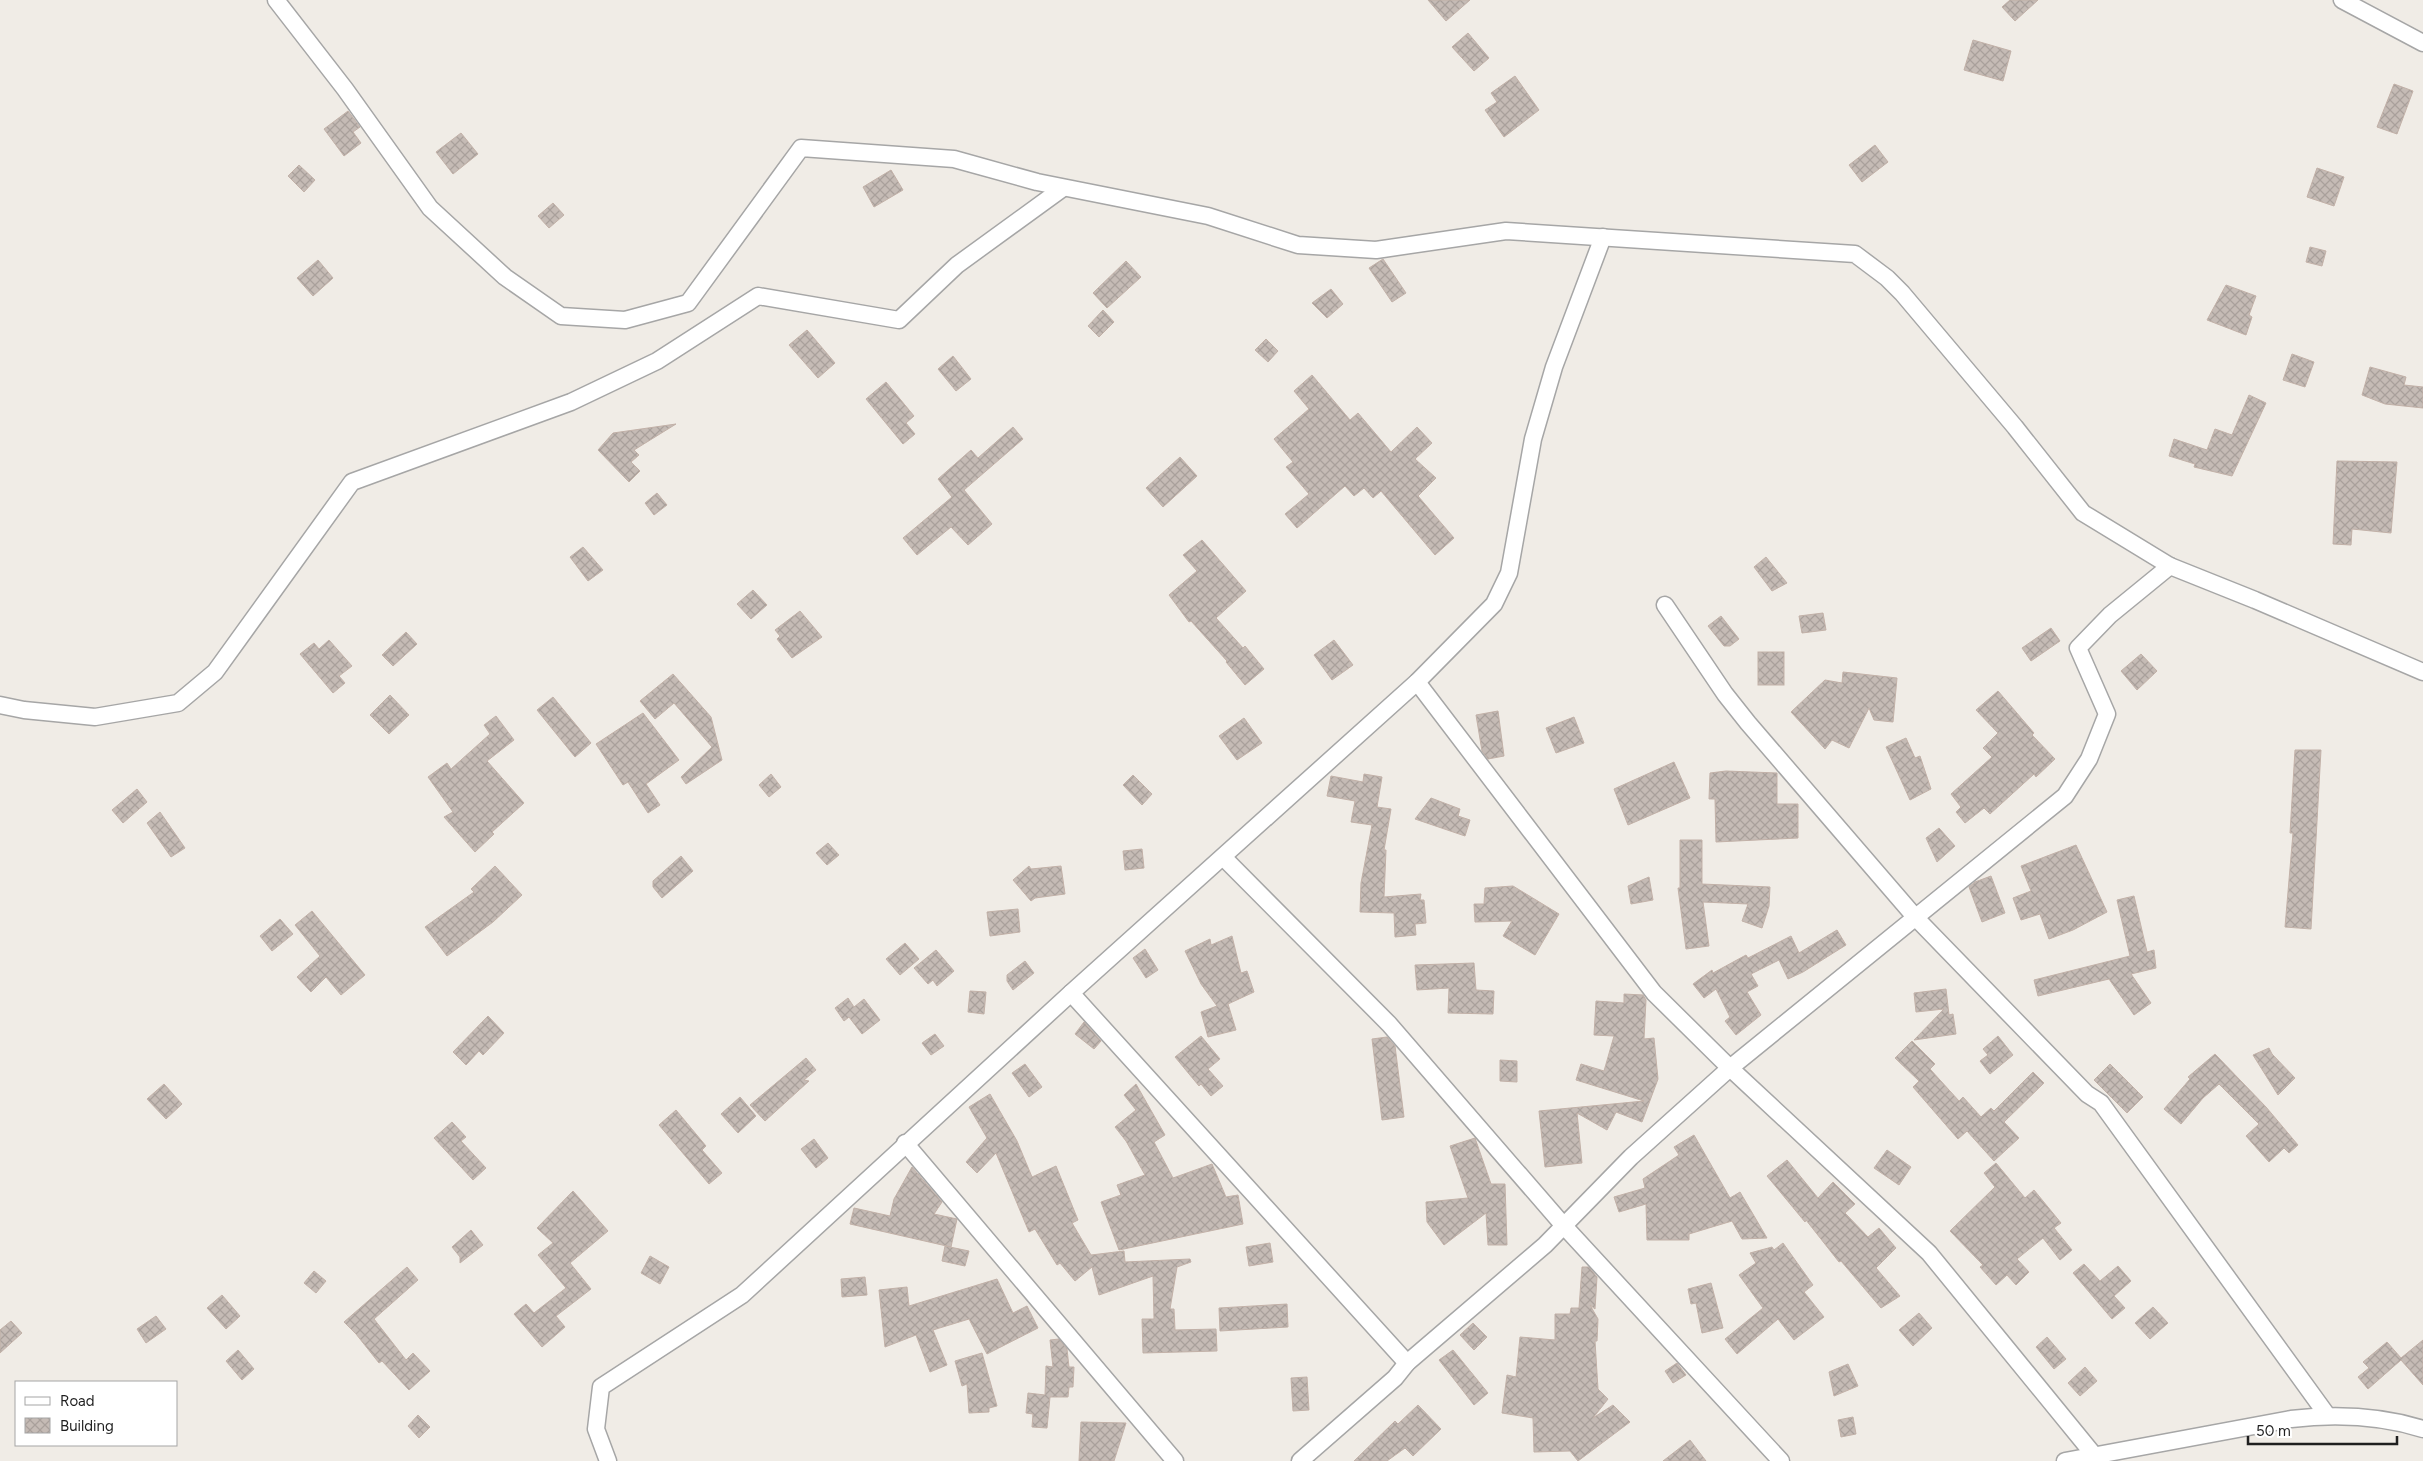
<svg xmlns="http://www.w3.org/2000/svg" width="2423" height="1461" viewBox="0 0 2423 1461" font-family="Figtree,sans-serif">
	<defs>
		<pattern id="building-cross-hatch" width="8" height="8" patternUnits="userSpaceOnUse" patternTransform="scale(1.25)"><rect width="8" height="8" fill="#c5bbb5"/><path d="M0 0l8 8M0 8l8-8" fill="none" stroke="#a9a09b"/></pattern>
	</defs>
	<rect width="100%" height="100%" fill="#f0ece6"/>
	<g fill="url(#building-cross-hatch)" stroke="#c2b1a8">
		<polygon points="1428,0 1470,0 1446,21"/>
		<polygon points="2010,0 2038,0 2015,21 2002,7"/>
		<polygon points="1468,33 1489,58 1474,71 1452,47"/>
		<polygon points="1973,40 2011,51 2003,81 1964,70"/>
		<polygon points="1515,76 1539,110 1504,137 1485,110 1497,102 1491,93"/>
		<polygon points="2394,84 2413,91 2397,134 2377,127"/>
		<polygon points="348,111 360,127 353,132 361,143 344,156 324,129"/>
		<polygon points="461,133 478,154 453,174 436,152"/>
		<polygon points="1875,145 1888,162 1862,182 1849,165"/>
		<polygon points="299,165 315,180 304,192 288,176"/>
		<polygon points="2317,168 2344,177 2334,206 2307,197"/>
		<polygon points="891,170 903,190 874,207 863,187"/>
		<polygon points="553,203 564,215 549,228 538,216"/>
		<polygon points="2310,247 2326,251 2322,266 2306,262"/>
		<polygon points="1383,259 1406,293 1392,302 1369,268"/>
		<polygon points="318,260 333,278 313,296 297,278"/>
		<polygon points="1126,261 1141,277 1107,308 1093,293"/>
		<polygon points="2226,285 2256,296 2249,315 2252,317 2246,335 2207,320"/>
		<polygon points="1331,289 1343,304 1327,318 1312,303"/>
		<polygon points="1103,310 1114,322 1099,337 1088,326"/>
		<polygon points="807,330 835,363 818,378 789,345"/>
		<polygon points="1266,339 1278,351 1268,362 1255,350"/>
		<polygon points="2292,354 2314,362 2305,387 2283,380"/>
		<polygon points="953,356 971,379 956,391 938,369"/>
		<polygon points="2370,367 2406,377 2404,385 2423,387 2423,408 2385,404 2362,395"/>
		<polygon points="1312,375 1350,420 1358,413 1391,452 1417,427 1432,443 1415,459 1436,478 1418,496 1454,538 1435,555 1381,491 1373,498 1364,488 1354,496 1345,486 1297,528 1285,514 1309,494 1286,467 1293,462 1274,439 1309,409 1294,391"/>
		<polygon points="886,382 914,416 906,423 915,434 903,444 866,399"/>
		<polygon points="2249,395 2266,403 2232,476 2194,467 2195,464 2169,456 2174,439 2207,450 2215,429 2232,435"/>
		<polygon points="676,424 634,450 639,455 631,462 640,471 629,482 598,450 613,433"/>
		<polygon points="1013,427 1023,439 964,490 992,524 968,545 951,527 917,555 903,538 952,497 938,479 971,450 978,458"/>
		<polygon points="1180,457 1197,476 1163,507 1146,488"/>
		<polygon points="2337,461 2397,462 2391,533 2352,529 2351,545 2333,544"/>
		<polygon points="657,493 667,505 654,515 645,503"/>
		<polygon points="1202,540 1246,591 1216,618 1243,648 1245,646 1264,669 1245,685 1226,662 1227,661 1191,621 1189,622 1169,595 1197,571 1183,555"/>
		<polygon points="583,547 603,570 588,581 570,557"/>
		<polygon points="1766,557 1787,583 1772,591 1754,567"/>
		<polygon points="753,590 767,605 751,619 737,604"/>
		<polygon points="800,611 822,637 792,658 777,639 780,636 775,630"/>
		<polygon points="1823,613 1826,630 1802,633 1799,616"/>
		<polygon points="1721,616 1739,639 1730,646 1724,646 1708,626"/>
		<polygon points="2051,628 2060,641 2031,661 2022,648"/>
		<polygon points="406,632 417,644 393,666 382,655"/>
		<polygon points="329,640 352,666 339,676 345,683 333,693 300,654 314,643 319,649"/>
		<polygon points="1334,640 1353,665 1332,680 1314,655"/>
		<rect x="1758" y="652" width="26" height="33"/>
		<polygon points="2141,654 2157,671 2137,690 2121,671"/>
		<polygon points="1843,672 1897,678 1893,722 1874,720 1869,708 1849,748 1832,740 1825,749 1791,712 1825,680 1842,683"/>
		<polygon points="673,674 711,717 722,760 686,784 681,777 712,747 674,703 655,719 640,701"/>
		<polygon points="1998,691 2034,733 2032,735 2055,759 2036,777 2034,774 1990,814 1984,808 1965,823 1956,812 1961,807 1951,794 1992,757 1983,748 1998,733 1976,710"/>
		<polygon points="390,695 409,715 389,734 370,715"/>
		<polygon points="553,697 591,743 575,757 537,710"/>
		<polygon points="1498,711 1504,756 1488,759 1482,751 1476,715"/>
		<polygon points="643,713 679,760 646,784 660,805 648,813 628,782 623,785 596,744"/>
		<polygon points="496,716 514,740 487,761 524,803 492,832 494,834 475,852 444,817 453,812 428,777 447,763 451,769 490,734 484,725"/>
		<polygon points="1574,717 1584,743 1556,753 1546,728"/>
		<polygon points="1244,718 1262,743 1237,760 1219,736"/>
		<polygon points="1906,738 1915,758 1920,756 1931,789 1910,800 1886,747"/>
		<polygon points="2295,750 2321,750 2311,929 2285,927 2293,833 2290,833"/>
		<polygon points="1674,762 1690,798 1628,825 1614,789"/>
		<polygon points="1726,771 1777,773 1777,804 1798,804 1798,838 1716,842 1715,799 1709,799 1710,773"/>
		<polygon points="771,774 781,787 769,797 759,785"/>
		<polygon points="1364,774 1382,777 1377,807 1391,809 1384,850 1386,850 1384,897 1421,894 1420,900 1424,900 1426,923 1415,924 1416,935 1395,937 1394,913 1360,912 1361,883 1372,825 1351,822 1355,801 1327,796 1331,776 1363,782"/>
		<polygon points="1133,775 1152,794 1142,805 1123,785"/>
		<polygon points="137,789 147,802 123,823 112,810"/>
		<polygon points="1431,798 1460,809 1458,816 1470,820 1465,836 1415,819"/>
		<polygon points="160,812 185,848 171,857 147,823"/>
		<polygon points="1939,828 1955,846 1937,862 1926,838"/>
		<polygon points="1680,840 1702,840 1702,884 1770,887 1769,906 1762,928 1742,921 1748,904 1703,902 1709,946 1686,949 1678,888 1680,888"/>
		<polygon points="828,843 839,855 827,865 816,853"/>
		<polygon points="2076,845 2107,912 2073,930 2049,939 2040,914 2021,920 2013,898 2031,891 2021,866"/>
		<polygon points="1142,849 1144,868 1125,870 1123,851"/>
		<polygon points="681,856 693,871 662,898 653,887 653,881"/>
		<polygon points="495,866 522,895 493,922 447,956 425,927 474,892 471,889"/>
		<polygon points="1029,866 1031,869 1061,866 1065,894 1035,898 1031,901 1013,880"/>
		<polygon points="1991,876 2005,913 1982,922 1969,887 1975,882"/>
		<polygon points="1649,877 1653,900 1631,904 1628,886"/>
		<polygon points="1513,886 1559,914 1535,955 1503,936 1512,921 1475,922 1474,904 1484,904 1485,888"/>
		<polygon points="2134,896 2147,952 2154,950 2156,968 2131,974 2151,1003 2134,1015 2109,979 2038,996 2034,980 2130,956 2117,900"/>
		<polygon points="1018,909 1020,932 990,936 987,912"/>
		<polygon points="312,911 365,975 341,995 326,977 311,992 297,977 320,956 295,925"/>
		<polygon points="280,919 293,934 272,951 260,936"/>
		<polygon points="1837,930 1846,945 1803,972 1788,979 1779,960 1751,974 1758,986 1747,992 1761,1015 1736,1035 1725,1021 1730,1017 1716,989 1704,998 1693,984 1712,970 1713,973 1746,955 1748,958 1791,936 1799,953"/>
		<polygon points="1232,936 1241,973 1247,971 1254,992 1228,1004 1236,1030 1208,1037 1201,1012 1217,1006 1201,984 1185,951 1210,939 1211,945"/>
		<polygon points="905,943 919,959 900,975 886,959"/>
		<polygon points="1145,949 1158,970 1146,978 1133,958"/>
		<polygon points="936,950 954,971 937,986 933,980 928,984 914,968"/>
		<polygon points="1025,961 1034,973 1013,990 1007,981 1007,975"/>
		<polygon points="1474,963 1476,990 1494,991 1493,1014 1448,1013 1449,988 1417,990 1415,965"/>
		<polygon points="1946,989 1949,1015 1953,1014 1956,1034 1914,1040 1944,1009 1916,1012 1914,993"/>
		<polygon points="970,991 986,992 984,1014 968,1012"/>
		<polygon points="1624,994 1643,995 1646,1000 1644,1039 1654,1038 1658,1079 1642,1122 1616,1112 1607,1130 1577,1113 1582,1163 1545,1167 1539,1111 1644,1101 1576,1080 1581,1064 1604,1071 1614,1036 1594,1035 1596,1001 1624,1003"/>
		<polygon points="848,998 854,1007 864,999 880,1020 862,1034 849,1017 844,1021 835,1008"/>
		<polygon points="488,1016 504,1033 483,1055 479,1051 466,1065 453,1052"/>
		<polygon points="1084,1022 1101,1041 1094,1049 1075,1034"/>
		<polygon points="935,1034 944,1046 931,1055 922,1043"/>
		<polygon points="1201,1036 1220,1059 1208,1069 1223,1086 1211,1096 1201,1084 1199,1086 1175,1057"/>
		<polygon points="1998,1036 2013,1055 1990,1074 1980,1061 1988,1055 1983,1049"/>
		<polygon points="1387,1037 1395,1046 1404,1117 1382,1120 1372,1039"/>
		<polygon points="1912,1041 1935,1064 1930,1069 1959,1101 1963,1097 1981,1117 1991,1108 1994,1111 2033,1072 2044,1083 2004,1122 2019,1138 1994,1161 1967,1131 1958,1139 1913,1087 1919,1081 1895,1058"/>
		<polygon points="2269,1048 2272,1054 2295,1078 2278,1095 2253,1055"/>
		<polygon points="2215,1054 2266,1107 2298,1145 2289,1153 2284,1148 2269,1162 2246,1136 2259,1124 2219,1084 2203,1098 2181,1124 2164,1109 2190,1079 2188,1077"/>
		<polygon points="806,1058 816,1070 804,1080 809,1081 765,1121 750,1105"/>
		<polygon points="1500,1060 1517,1061 1517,1082 1500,1081"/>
		<polygon points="1025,1064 1042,1087 1029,1097 1012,1073"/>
		<polygon points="2110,1064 2143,1097 2127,1113 2094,1080"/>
		<polygon points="164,1084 182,1104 166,1119 147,1099"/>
		<polygon points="1136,1084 1165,1135 1154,1142 1173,1178 1212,1164 1226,1197 1238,1195 1243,1224 1119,1250 1101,1202 1121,1195 1117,1185 1145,1175 1126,1141 1115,1127 1136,1110 1124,1095"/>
		<polygon points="990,1094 1017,1141 1032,1177 1056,1166 1078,1220 1072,1223 1091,1255 1124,1251 1125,1262 1190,1259 1191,1262 1177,1267 1170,1309 1174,1309 1175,1330 1216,1329 1217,1351 1143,1353 1142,1319 1154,1319 1153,1276 1099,1295 1092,1267 1075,1281 1060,1263 1057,1265 1035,1229 1029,1232 996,1153 977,1173 966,1162 987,1138 969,1107"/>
		<polygon points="740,1097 756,1116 738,1133 721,1114"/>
		<polygon points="676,1110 706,1146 702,1150 722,1173 709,1184 659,1125"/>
		<polygon points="452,1122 466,1137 461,1141 486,1168 473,1180 434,1138"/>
		<polygon points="1694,1135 1730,1198 1740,1192 1767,1238 1742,1239 1732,1221 1689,1234 1689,1240 1647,1240 1646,1204 1619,1212 1614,1197 1645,1188 1643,1179 1679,1155 1674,1147"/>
		<polygon points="1475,1138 1491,1184 1505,1184 1507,1245 1488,1245 1486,1213 1444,1245 1427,1222 1426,1202 1468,1198 1450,1146"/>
		<polygon points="814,1139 828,1158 816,1168 801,1149"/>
		<polygon points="1887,1150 1911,1167 1899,1185 1874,1168"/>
		<polygon points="1787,1160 1818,1198 1833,1182 1855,1204 1845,1213 1868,1237 1879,1228 1896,1248 1876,1268 1900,1296 1881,1308 1841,1261 1839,1262 1806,1220 1805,1222 1767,1176"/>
		<polygon points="1996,1163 2025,1198 2034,1190 2061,1223 2054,1228 2072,1250 2060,1260 2043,1238 2017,1259 2029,1272 2016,1285 2007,1275 1996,1285 1980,1267 1983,1265 1950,1231 1995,1187 1984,1173"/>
		<polygon points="912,1167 942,1202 934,1214 957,1219 951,1247 850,1224 854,1208 890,1216 894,1199"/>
		<polygon points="573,1191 608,1231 570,1263 591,1289 556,1316 565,1327 542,1347 514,1314 526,1304 534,1313 566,1288 538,1255 553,1243 537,1228"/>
		<polygon points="471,1230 483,1245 460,1263 460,1257 452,1247"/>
		<polygon points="1270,1243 1273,1262 1249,1266 1246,1247"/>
		<polygon points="1783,1243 1813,1285 1804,1292 1824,1317 1794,1340 1778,1319 1737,1354 1725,1339 1763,1308 1739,1275 1756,1263 1750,1253 1772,1247 1774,1250"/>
		<polygon points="945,1246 969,1251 965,1266 942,1261"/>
		<polygon points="650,1256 669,1267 660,1284 641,1273"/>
		<polygon points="2084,1264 2100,1281 2118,1266 2131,1281 2114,1296 2125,1308 2112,1319 2073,1273"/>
		<polygon points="407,1267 418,1280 374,1319 406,1360 413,1353 430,1371 409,1390 382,1361 379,1363 356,1334 344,1322"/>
		<polygon points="1582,1267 1589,1267 1597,1277 1595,1309 1590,1305 1598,1319 1597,1341 1595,1341 1598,1389 1608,1399 1593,1418 1613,1405 1630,1422 1578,1461 1570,1451 1534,1452 1533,1418 1502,1413 1507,1375 1516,1377 1520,1337 1555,1340 1555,1314 1570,1314 1571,1308 1579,1308"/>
		<polygon points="314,1271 326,1281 316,1293 304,1283"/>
		<polygon points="865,1277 867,1295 842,1297 841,1279"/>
		<polygon points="997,1279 1013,1313 1027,1306 1038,1328 987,1354 969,1319 933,1330 947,1365 930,1372 916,1335 885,1347 879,1290 907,1287 909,1306"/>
		<polygon points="1711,1283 1723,1328 1702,1333 1696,1303 1691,1304 1688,1289"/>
		<polygon points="222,1295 240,1316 226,1329 207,1308"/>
		<polygon points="1287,1304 1288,1327 1220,1331 1219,1308"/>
		<polygon points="2153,1307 2168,1323 2150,1339 2135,1323"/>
		<polygon points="1919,1313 1932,1328 1913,1346 1899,1330"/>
		<polygon points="156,1316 166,1329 146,1343 137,1329"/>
		<polygon points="11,1321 22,1333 0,1353 0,1330"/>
		<polygon points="1473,1323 1487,1337 1474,1350 1460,1335"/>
		<polygon points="2047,1337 2066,1359 2054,1369 2036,1347"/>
		<polygon points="1059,1339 1067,1349 1069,1367 1074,1367 1073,1387 1069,1387 1068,1397 1050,1397 1047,1428 1032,1427 1033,1414 1026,1413 1028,1393 1045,1395 1046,1366 1053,1367 1050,1340"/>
		<polygon points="2423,1340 2423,1385 2401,1360 2368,1389 2358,1377 2369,1368 2363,1362 2387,1342 2401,1358"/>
		<polygon points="238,1350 254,1369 242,1380 226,1361"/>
		<polygon points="1453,1350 1488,1393 1474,1405 1439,1360"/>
		<polygon points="982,1353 997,1406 989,1408 989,1412 969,1413 967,1384 962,1386 955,1361"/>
		<polygon points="1677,1363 1686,1375 1673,1383 1665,1371"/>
		<polygon points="1848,1364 1858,1386 1834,1396 1829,1372"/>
		<polygon points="2085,1367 2097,1381 2080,1396 2068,1383"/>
		<polygon points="1307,1377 1309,1410 1293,1411 1291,1378"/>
		<polygon points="1418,1405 1441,1429 1413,1456 1405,1448 1387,1461 1354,1461 1395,1421 1398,1424"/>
		<polygon points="418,1415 430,1427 419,1438 408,1426"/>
		<polygon points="1853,1417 1856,1434 1841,1437 1838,1420"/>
		<polygon points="1081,1422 1126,1423 1114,1461 1079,1461"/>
		<polygon points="1690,1440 1706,1461 1663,1461"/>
	</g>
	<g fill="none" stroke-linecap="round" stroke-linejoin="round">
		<g stroke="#a6a6a6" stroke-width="19">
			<g id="minor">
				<polyline points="276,0 345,89 430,208 505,277 561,316 625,320 688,303 801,148 954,159 1037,182 1208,216 1298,245 1376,250 1506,231 1855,254 1887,278 1902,293 2015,427 2083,513 2170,566 2255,600 2423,672"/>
				<polyline points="2342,0 2423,43"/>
				<polyline points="1665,605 1725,694 1748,723 1916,918 2087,1094 2101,1103 2327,1415"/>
				<polyline points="1417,682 1654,993 1730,1068 1929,1253 2094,1455"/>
				<polyline points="0,705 24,710 95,717 178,703 215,672 352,482 571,402 657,361 758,296 899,320 957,265 1063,188"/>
				<polyline points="1223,857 1389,1024 1564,1226 1781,1461"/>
				<polyline points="1071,993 1407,1363"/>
				<polyline points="905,1143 1175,1461"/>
				<polyline points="608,1461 596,1429 601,1387 742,1295 1071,993 1417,682 1494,604 1509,573 1533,439 1554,367 1603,237"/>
				<polyline points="1300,1461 1395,1378 1407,1363 1545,1245 1631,1157 1730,1068 2065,796 2089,759 2107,714 2078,648 2110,615 2170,566"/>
				<path d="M 2065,1461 L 2291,1419 C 2334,1414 2381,1416 2423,1429"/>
			</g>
		</g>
		<use href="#minor" stroke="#fff" stroke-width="16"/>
	</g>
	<rect x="15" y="1381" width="162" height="65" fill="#ffffff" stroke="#a5a5a5"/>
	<rect x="25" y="1397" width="25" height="8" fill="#ffffff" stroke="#a5a5a5"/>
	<text x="60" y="1406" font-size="15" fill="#1f1f1f">Road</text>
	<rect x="25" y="1418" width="25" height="15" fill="url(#building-cross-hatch)" stroke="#a5a5a5"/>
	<text x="60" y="1431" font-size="15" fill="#1f1f1f">Building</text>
	<path d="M2248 1436v8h149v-8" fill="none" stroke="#1f1f1f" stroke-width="2.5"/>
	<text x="2256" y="1436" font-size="15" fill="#1f1f1f" stroke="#ffffff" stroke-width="4" paint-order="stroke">50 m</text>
</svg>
